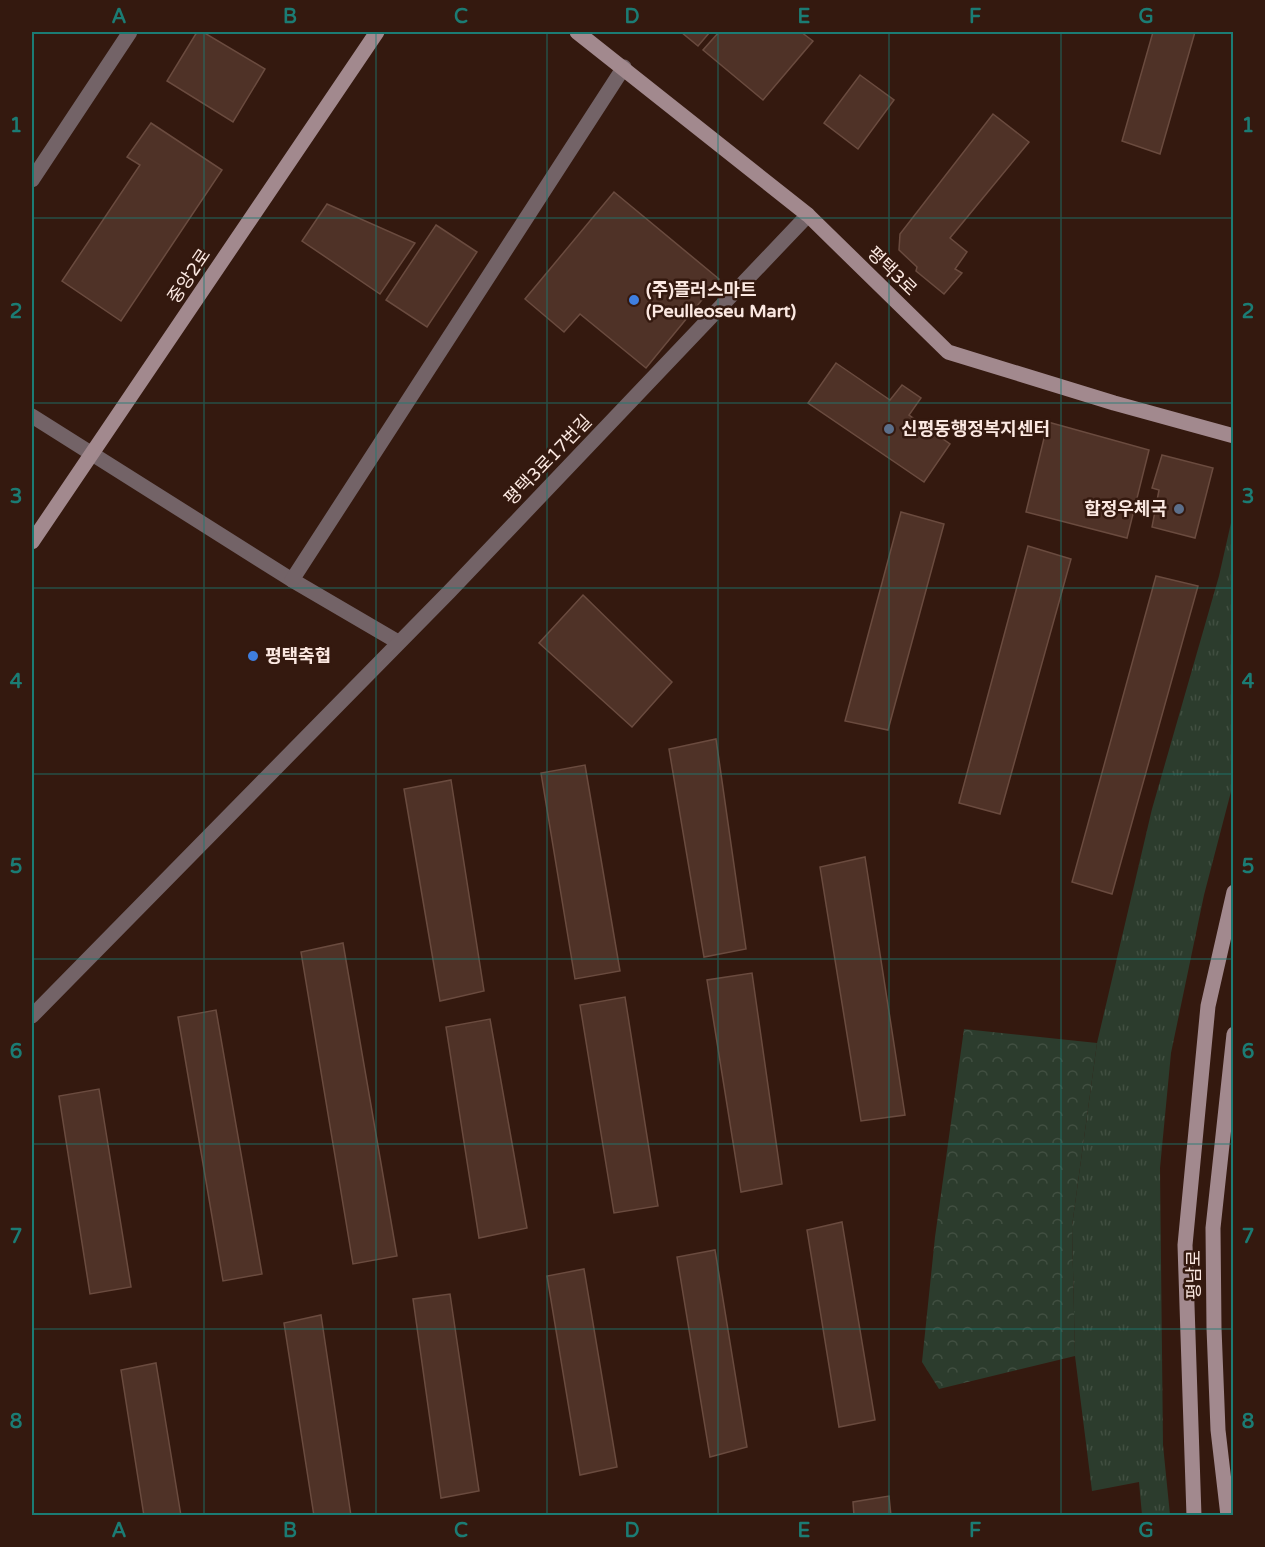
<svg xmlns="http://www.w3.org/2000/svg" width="1265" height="1547" viewBox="0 0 1265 1547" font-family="'Varela Round','Noto Sans KR',sans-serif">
	<defs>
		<pattern id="grass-tufts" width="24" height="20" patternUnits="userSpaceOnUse" patternTransform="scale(1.5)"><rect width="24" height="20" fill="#2c3c2d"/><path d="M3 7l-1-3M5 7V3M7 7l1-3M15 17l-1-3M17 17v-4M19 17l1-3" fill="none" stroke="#414f41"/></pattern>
		<pattern id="park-crowns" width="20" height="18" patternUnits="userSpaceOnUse" patternTransform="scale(1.5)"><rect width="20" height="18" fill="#2c3c2d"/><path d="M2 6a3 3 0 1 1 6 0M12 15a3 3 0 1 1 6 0" fill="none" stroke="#414f41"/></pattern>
	</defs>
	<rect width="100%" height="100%" fill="#34190f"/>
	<polygon fill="url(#grass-tufts)" points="1233,514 1233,784 1204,895 1171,1053 1160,1168 1163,1445 1170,1515 1142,1515 1139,1482 1092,1491 1075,1356 1072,1226 1097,1043 1152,809 1219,576"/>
	<polygon fill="url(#park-crowns)" points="964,1029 1097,1043 1072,1226 1075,1356 939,1389 922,1362 935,1237"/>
	<g fill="#4f3227" stroke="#6a4b3f" stroke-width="1.5">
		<polygon points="197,32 203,32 265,69 233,122 167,81"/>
		<polygon points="681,32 710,32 698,46"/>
		<polygon points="719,32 801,32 813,41 763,100 703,50"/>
		<polygon points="1153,32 1195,32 1160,154 1122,141"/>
		<polygon points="860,75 894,100 858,149 824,123"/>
		<polygon points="993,114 1029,142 950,238 967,252 955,269 962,273 944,294 916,271 917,267 899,250 900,234"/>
		<polygon points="151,123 222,170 121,321 62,281 140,165 127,157"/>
		<polygon points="614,192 719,279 646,368 580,314 564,332 525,299"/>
		<polygon points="327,204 415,243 380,294 302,241"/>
		<polygon points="436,225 477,252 427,327 386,300"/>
		<polygon points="836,363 890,400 902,385 921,398 909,415 950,444 924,482 808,403"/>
		<polygon points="1048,422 1149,450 1127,538 1026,512"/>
		<polygon points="1162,455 1213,468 1195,538 1152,527 1159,490 1152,488"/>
		<polygon points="901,512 944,524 888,730 845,721"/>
		<polygon points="1028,546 1071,559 1000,814 959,803"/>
		<polygon points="1156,576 1198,586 1112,894 1072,882"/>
		<polygon points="583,595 672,682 632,727 539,643"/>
		<polygon points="716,739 746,949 704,957 669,749"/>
		<polygon points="585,765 620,971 575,979 541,773"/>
		<polygon points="451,780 484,991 440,1001 404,789"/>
		<polygon points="865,857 905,1115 861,1121 820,867"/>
		<polygon points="343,943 397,1256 353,1264 301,952"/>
		<polygon points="752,973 782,1184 741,1192 707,980"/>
		<polygon points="625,997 658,1206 614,1213 580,1005"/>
		<polygon points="216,1010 262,1274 223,1281 178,1017"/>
		<polygon points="490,1019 527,1228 479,1238 446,1027"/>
		<polygon points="99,1089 131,1287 90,1294 59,1096"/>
		<polygon points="842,1222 875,1420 839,1427 807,1230"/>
		<polygon points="715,1250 747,1447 710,1457 677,1257"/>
		<polygon points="584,1269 617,1467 580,1475 547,1276"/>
		<polygon points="450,1294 479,1491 441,1498 413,1299"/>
		<polygon points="321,1315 351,1516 314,1516 284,1323"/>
		<polygon points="156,1363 181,1516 144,1516 121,1370"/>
		<polygon points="889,1496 891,1516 854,1516 853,1502"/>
	</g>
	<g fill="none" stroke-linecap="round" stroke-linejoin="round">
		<g stroke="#736367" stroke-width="15">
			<polyline points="32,180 130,32"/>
			<polyline points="32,416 292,580 398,642"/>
			<polyline points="292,580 624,67"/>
			<polyline points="32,1016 449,592 808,215"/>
		</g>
		<g stroke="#a2898e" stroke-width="15">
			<polyline points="577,32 808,215 948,352 1114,403 1234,436"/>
			<polyline points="32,542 377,32"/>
			<polyline points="1194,1516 1185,1245 1208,1006 1234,892"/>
			<polyline points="1228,1516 1218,1430 1214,1328 1213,1228 1234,1034"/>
		</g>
	</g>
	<path fill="none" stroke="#1b7c74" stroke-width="1.5" stroke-opacity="0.55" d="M 204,32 L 204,1516M 376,32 L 376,1516M 547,32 L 547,1516M 718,32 L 718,1516M 889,32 L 889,1516M 1061,32 L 1061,1516M 32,218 L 1234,218M 32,403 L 1234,403M 32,588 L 1234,588M 32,774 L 1234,774M 32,959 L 1234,959M 32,1144 L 1234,1144M 32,1329 L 1234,1329"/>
	<g fill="#3f7fe0" stroke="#34190f" stroke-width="2">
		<circle cx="634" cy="300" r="6"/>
		<circle cx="253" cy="656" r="6"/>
	</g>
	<g fill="#5c6f8a" stroke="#34190f" stroke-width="2">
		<circle cx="889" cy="429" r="6"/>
		<circle cx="1179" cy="509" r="6"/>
	</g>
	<g text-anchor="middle" stroke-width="5" stroke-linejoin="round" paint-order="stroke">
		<g font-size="18" fill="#fbe8e1" stroke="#34190f">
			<text transform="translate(892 271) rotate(44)" y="6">평택3로</text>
			<text transform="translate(189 276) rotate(-56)" y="6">중앙2로</text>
			<text transform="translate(548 460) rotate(-46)" y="6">평택3로17번길</text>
			<text transform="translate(1194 1275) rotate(-90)" y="6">평남로</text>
		</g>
		<g font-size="18" font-weight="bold" fill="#fbe8e1" stroke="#34190f" text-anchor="start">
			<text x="646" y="296">(주)플러스마트<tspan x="646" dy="21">(Peulleoseu Mart)</tspan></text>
			<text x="901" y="435">신평동행정복지센터</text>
			<text x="1167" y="515" text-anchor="end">합정우체국</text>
			<text x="265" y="662">평택축협</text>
		</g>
	</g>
	<rect width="1265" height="1547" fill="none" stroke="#34190f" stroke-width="66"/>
	<rect x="33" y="33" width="1199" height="1481" fill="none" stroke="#1b7c74" stroke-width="2"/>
	<g font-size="20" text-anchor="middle" font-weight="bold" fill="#1b7c74">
		<text x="119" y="23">A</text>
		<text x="290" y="23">B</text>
		<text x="461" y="23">C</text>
		<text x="632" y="23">D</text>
		<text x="804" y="23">E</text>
		<text x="975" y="23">F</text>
		<text x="1146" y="23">G</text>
		<text x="16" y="132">1</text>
		<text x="1248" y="132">1</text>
		<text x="16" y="318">2</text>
		<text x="1248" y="318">2</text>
		<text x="16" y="503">3</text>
		<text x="1248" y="503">3</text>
		<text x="16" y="688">4</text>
		<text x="1248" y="688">4</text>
		<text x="16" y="873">5</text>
		<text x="1248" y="873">5</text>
		<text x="16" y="1058">6</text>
		<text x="1248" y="1058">6</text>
		<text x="16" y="1243">7</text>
		<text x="1248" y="1243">7</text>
		<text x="16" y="1428">8</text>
		<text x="1248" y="1428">8</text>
		<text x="119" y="1537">A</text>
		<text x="290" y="1537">B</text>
		<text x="461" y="1537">C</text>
		<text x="632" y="1537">D</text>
		<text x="804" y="1537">E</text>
		<text x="975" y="1537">F</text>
		<text x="1146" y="1537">G</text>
	</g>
</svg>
